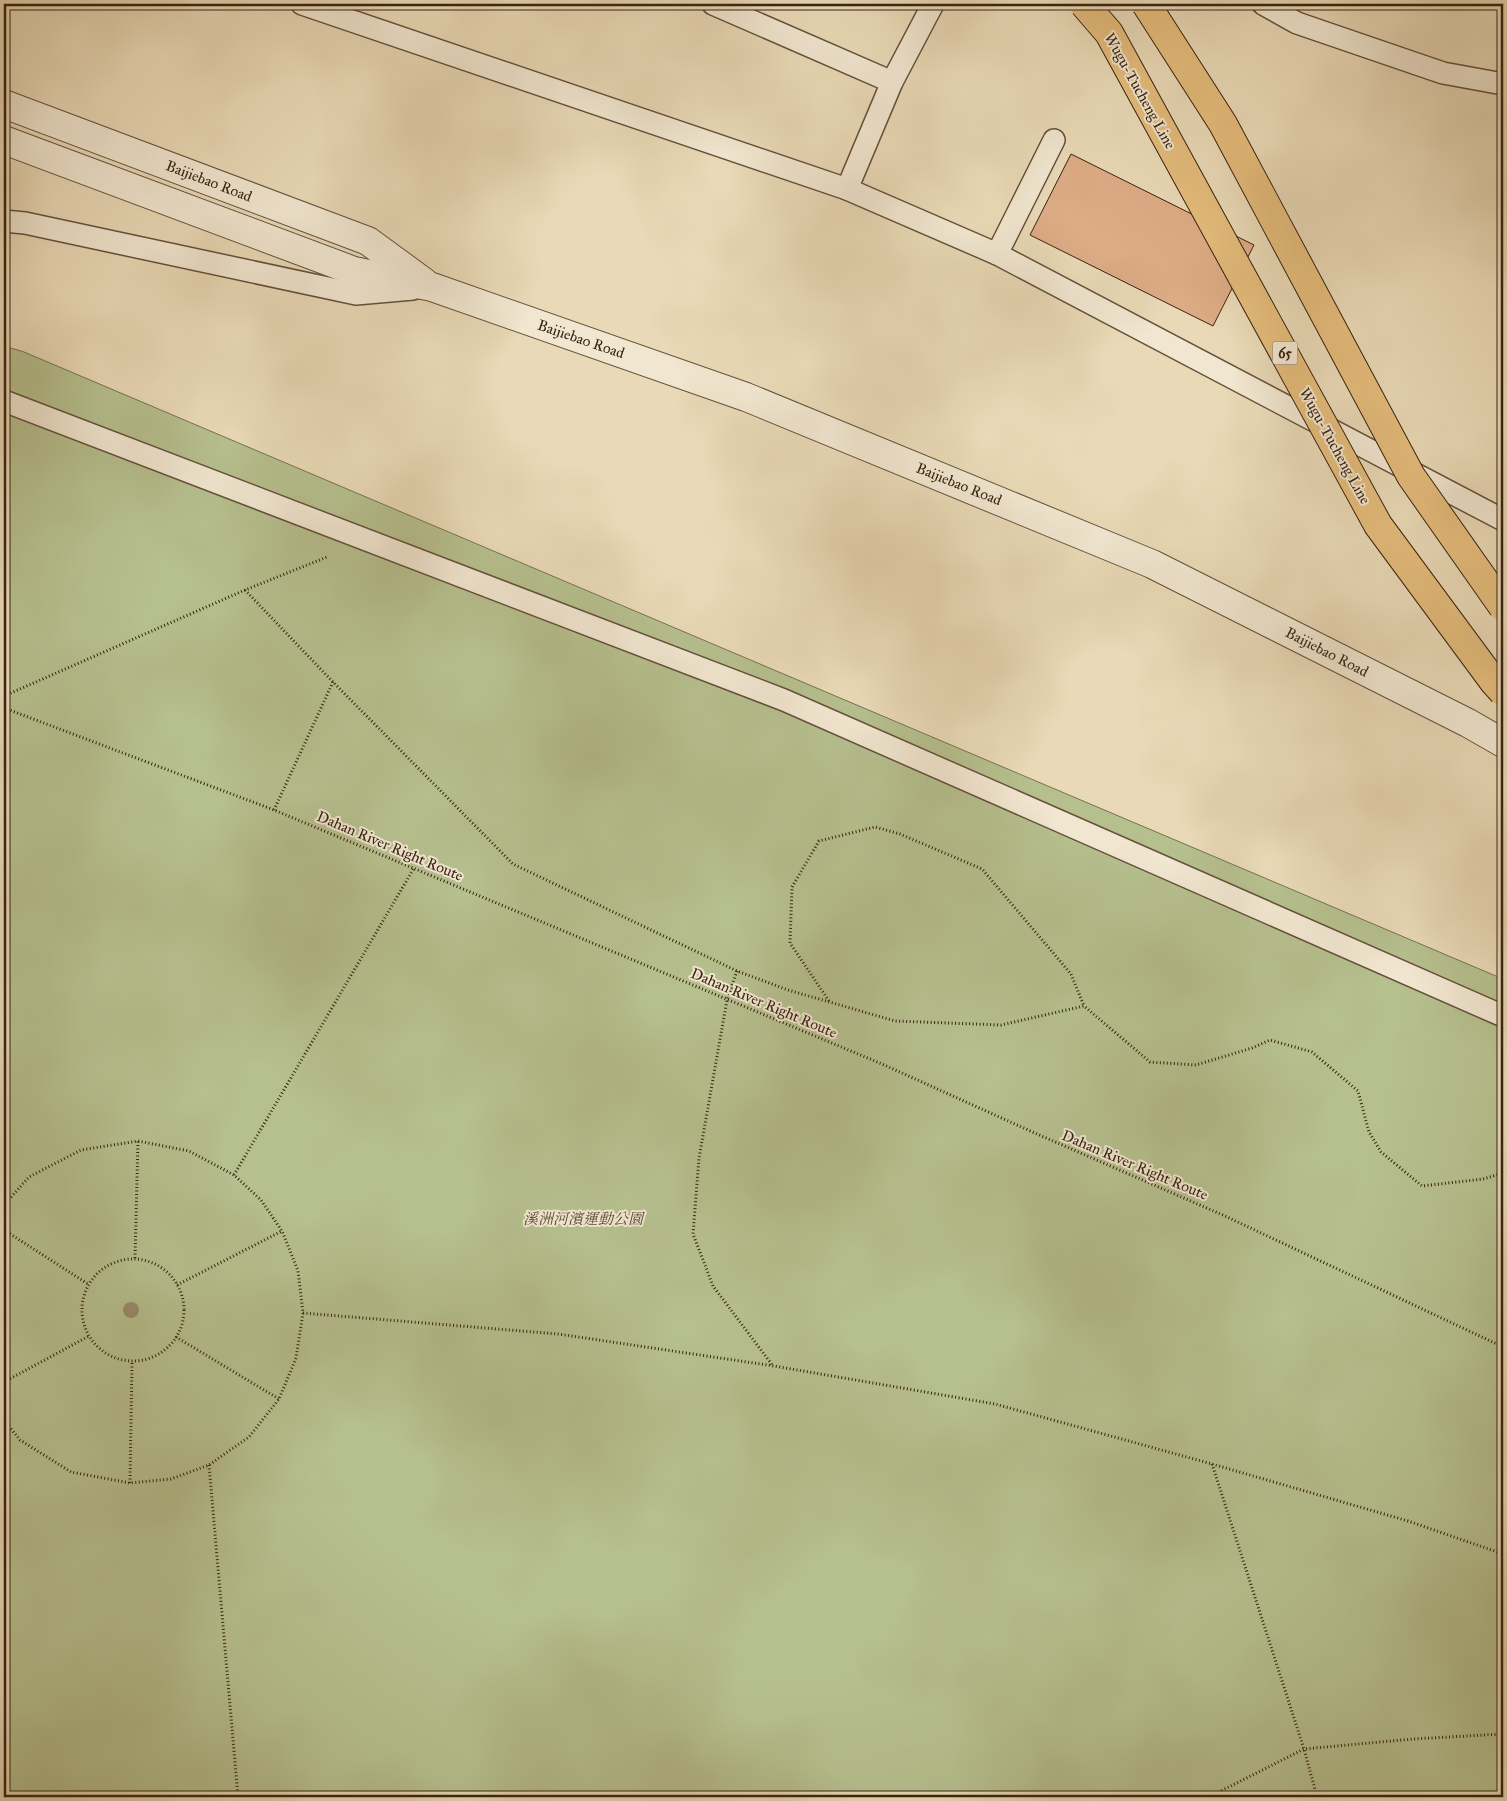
<svg xmlns="http://www.w3.org/2000/svg" width="1507" height="1801" viewBox="0 0 1507 1801" font-family="'IM FELL Great Primer','Noto Serif TC',serif">
	<rect width="100%" height="100%" fill="#e9d9b6"/>
	<filter id="stains"><feTurbulence type="fractalNoise" baseFrequency=".004" numOctaves="4"/><feColorMatrix values="0 0 0 0 .2 0 0 0 0 .09 0 0 0 0 .02 0 0 0 .5 -.17"/></filter>
	<radialGradient id="worn" r=".72"><stop offset=".6" stop-color="#630" stop-opacity="0"/><stop offset="1" stop-color="#630" stop-opacity=".3"/></radialGradient>
	<polygon fill="#b6bf8e" stroke="#767250" points="4,346 24,352 1503,979 1503,1797 4,1797"/>
	<polygon fill="#ddac86" stroke="#372411" points="1071,154 1254,245 1213,326 1030,235"/>
	<g fill="none" stroke-linecap="round" stroke-linejoin="round">
		<g stroke="#64513a" stroke-width="24">
			<g id="service">
				<polyline points="302,4 847,189 997,254 1503,520"/>
				<polyline points="713,4 892,82"/>
				<polyline points="1263,4 1297,23 1443,73 1503,84"/>
				<polyline points="847,189 892,82 933,4"/>
				<polyline points="4,221 25,223 356,294 413,289"/>
				<polyline points="997,254 1054,140"/>
				<polyline points="4,401 784,700 1503,1016"/>
			</g>
		</g>
		<g stroke="#64513a" stroke-width="30">
			<g id="tertiary">
				<polyline points="4,104 368,241 424,282"/>
				<polyline points="4,140 354,271 432,287 746,397 1152,564 1468,723 1503,743"/>
			</g>
		</g>
		<g stroke="#372411" stroke-width="3" stroke-dasharray="1 2.5" stroke-linecap="butt">
			<polyline points="245,590 333,682 513,864 737,971 788,990 895,1021 1001,1025 1084,1006 1150,1062 1196,1065 1252,1048 1270,1040 1312,1052 1358,1091 1369,1132 1381,1152 1422,1186 1483,1179 1503,1173"/>
			<polyline points="4,696 245,590 327,557"/>
			<polyline points="4,708 274,810 882,1064 1037,1134 1225,1216 1503,1347"/>
			<polyline points="274,810 333,682"/>
			<polyline points="737,971 727,1000 699,1158 693,1234 713,1286 773,1366"/>
			<polyline points="829,1001 790,943 792,887 819,841 875,827 900,834 982,869 1071,974 1084,1006"/>
			<polyline points="234,1175 414,868"/>
			<polyline points="4,1205 29,1177 81,1150 138,1141 189,1151 234,1175 261,1200 282,1231 298,1271 303,1313 296,1358 279,1399 249,1437 209,1465 171,1479 130,1483 71,1472 20,1440 4,1420"/>
			<polyline points="4,1230 88,1284"/>
			<polyline points="135,1258 138,1141"/>
			<circle cx="133" cy="1310" r="51"/>
			<polyline points="177,1285 282,1231"/>
			<polyline points="303,1313 558,1334 774,1366 995,1404 1212,1464 1408,1521 1503,1554"/>
			<polyline points="176,1337 279,1399"/>
			<polyline points="4,1382 89,1336"/>
			<polyline points="1212,1464 1304,1749 1317,1797"/>
			<polyline points="209,1465 238,1797"/>
			<polyline points="130,1483 132,1362"/>
			<polyline points="1209,1797 1304,1749 1413,1739 1503,1734"/>
		</g>
		<use href="#service" stroke="#f1e6d0" stroke-width="21"/>
		<use href="#tertiary" stroke="#f1e6d0" stroke-width="28"/>
		<g stroke="#372411" stroke-width="30" stroke-linecap="butt">
			<g id="trunk-bridge">
				<polyline points="1084,4 1109,33 1378,525 1494,682 1503,692"/>
				<polyline points="1146,4 1223,124 1411,476 1503,607"/>
			</g>
		</g>
		<use href="#trunk-bridge" stroke="#e4bc7b" stroke-width="28"/>
	</g>
	<circle fill="#998b6c" cx="131" cy="1310" r="8"/>
	<g text-anchor="middle" stroke-width="4" stroke-linejoin="round" paint-order="stroke">
		<rect fill="#f1e6d0" stroke="#6f5e4a" stroke-width="1" x="1272.5" y="341.5" width="25" height="23" rx="4"/>
		<g font-size="14" font-weight="bold" fill="#372411">
			<text x="1285" y="358">65</text>
		</g>
		<g font-size="15" fill="#372411" stroke="#f1e6d0">
			<text transform="translate(1140 91) rotate(61)" y="5">Wugu-Tucheng Line</text>
			<text transform="translate(209 181) rotate(21)" y="5">Baijiebao Road</text>
			<text transform="translate(581 339) rotate(19)" y="5">Baijiebao Road</text>
			<text transform="translate(1335 446) rotate(61)" y="5">Wugu-Tucheng Line</text>
			<text transform="translate(959 484) rotate(22)" y="5">Baijiebao Road</text>
			<text transform="translate(1327 652) rotate(27)" y="5">Baijiebao Road</text>
			<text transform="translate(390 846) rotate(23)" y="5">Dahan River Right Route</text>
			<text transform="translate(764 1003) rotate(23)" y="5">Dahan River Right Route</text>
			<text transform="translate(1135 1165) rotate(23)" y="5">Dahan River Right Route</text>
		</g>
		<g font-size="15" font-style="italic" fill="#574b30" stroke="#f1e6d0">
			<text x="583" y="1224">溪洲河濱運動公園</text>
		</g>
	</g>
	<rect width="1507" height="1801" fill="none" stroke="#e9d9b6" stroke-width="20"/>
	<rect x="5" y="5" width="1497" height="1791" fill="none" stroke="#372411" stroke-width="2.5"/>
	<rect x="10" y="10" width="1487" height="1781" fill="none" stroke="#372411"/>
	<rect width="100%" height="100%" filter="url(#stains)"/>
	<rect width="100%" height="100%" fill="url(#worn)"/>
</svg>
